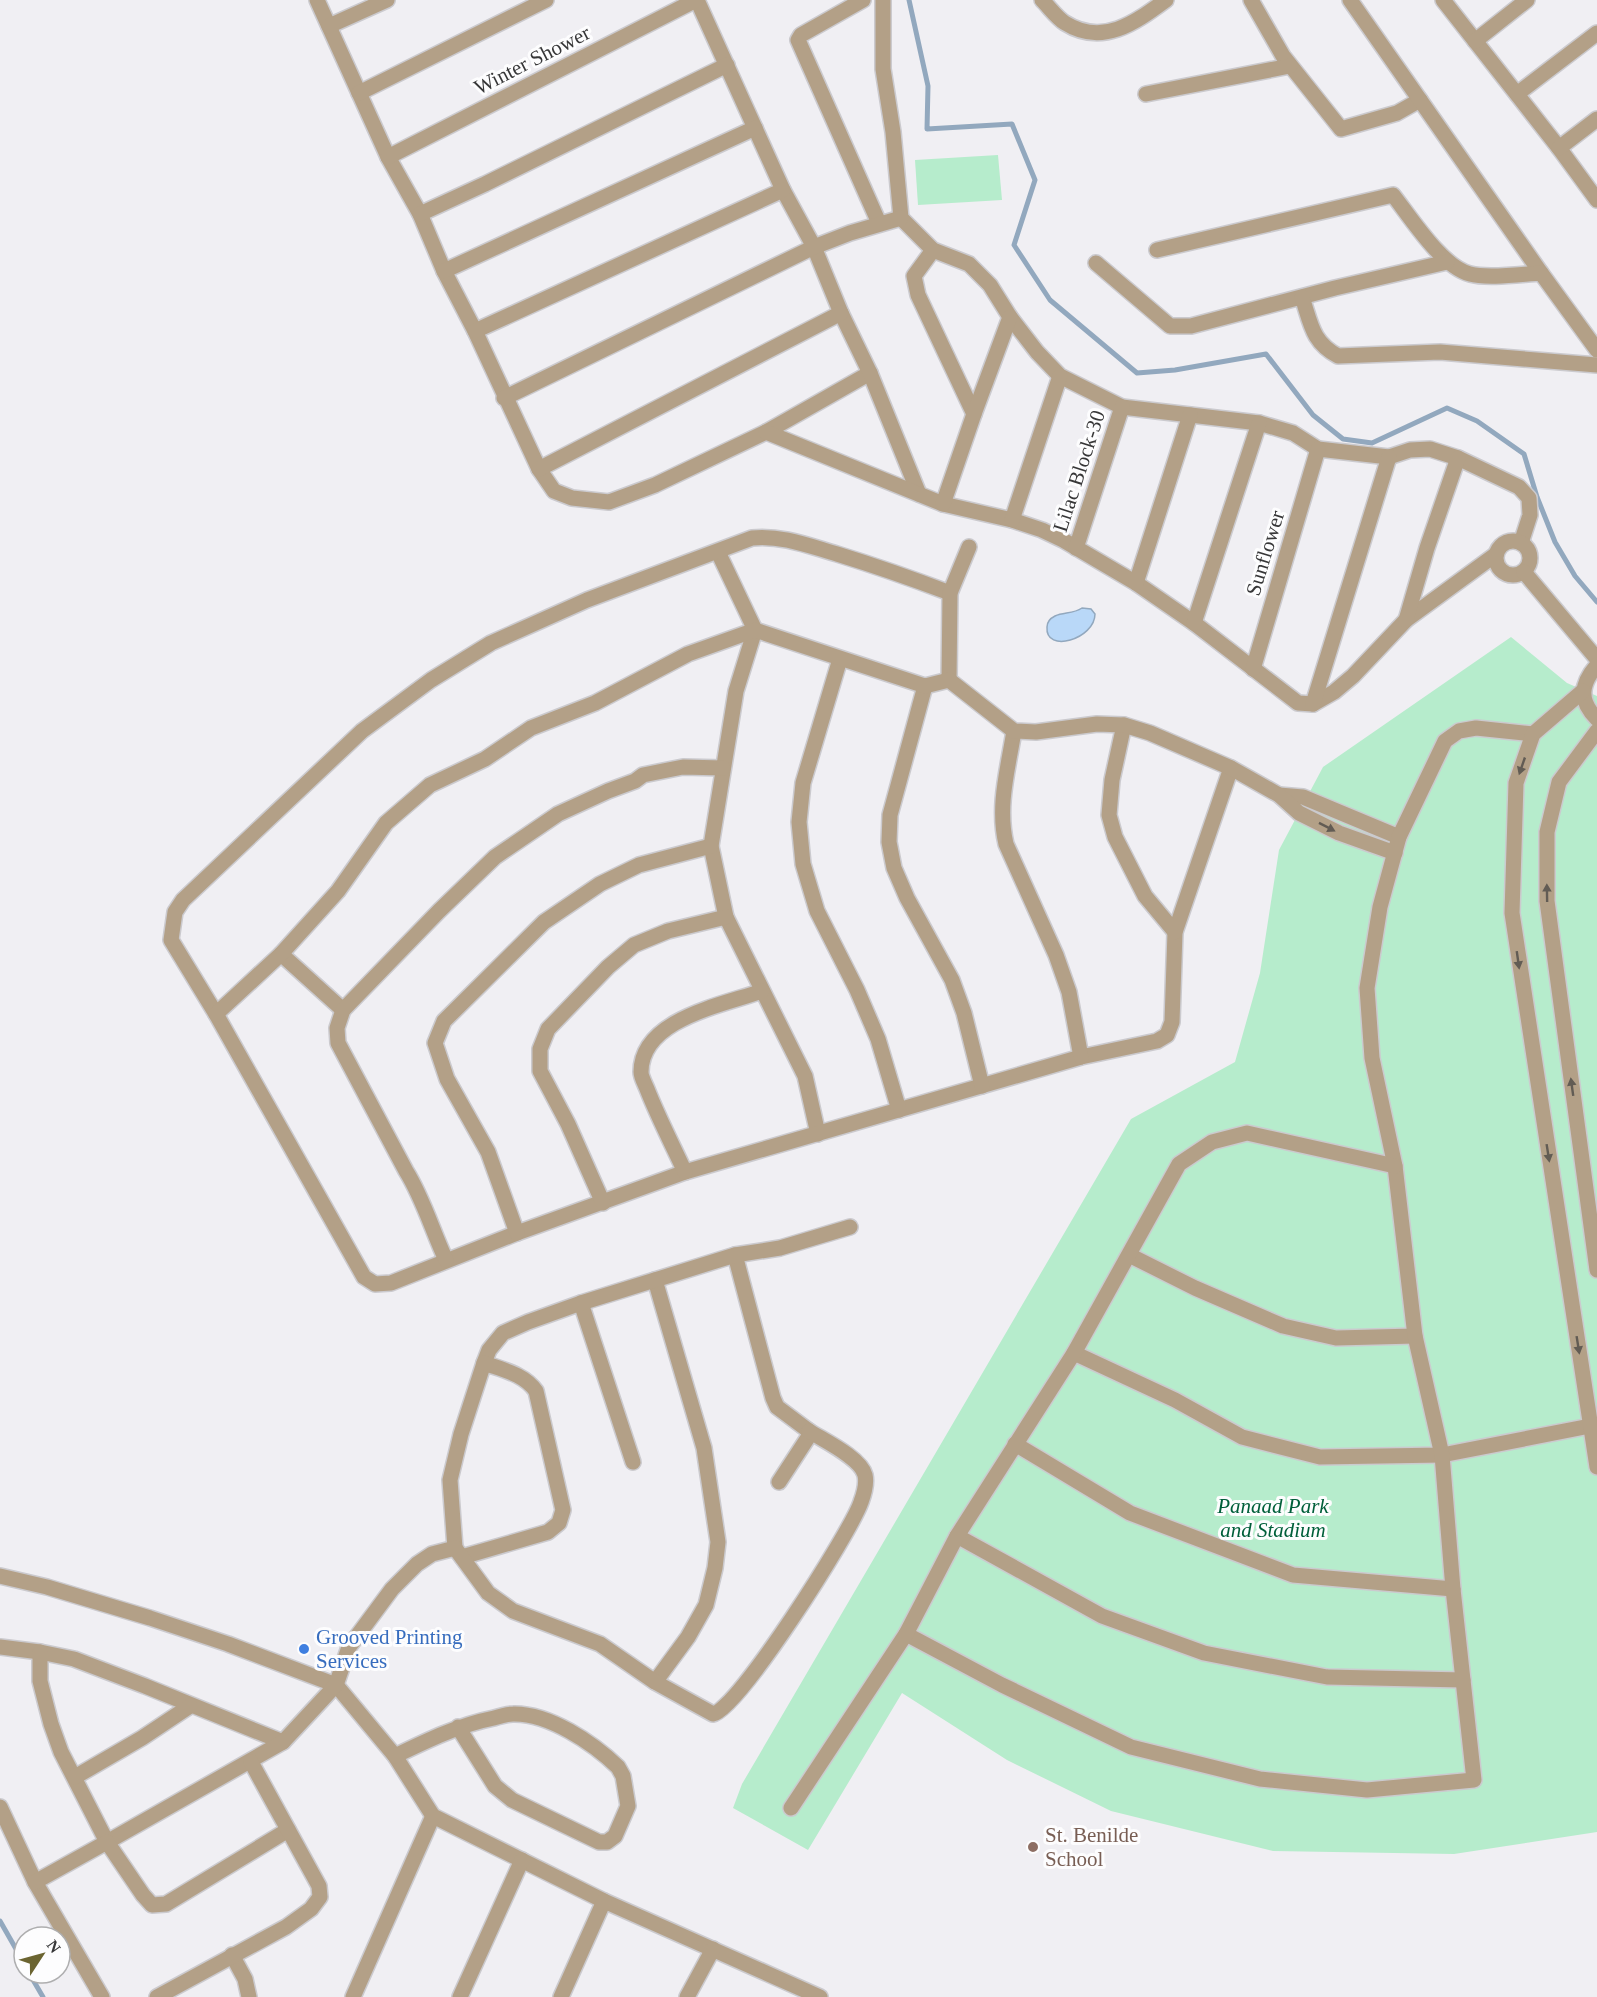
<svg xmlns="http://www.w3.org/2000/svg" width="1597" height="1997" viewBox="0 0 1597 1997" font-family="Georgia,serif">
	<rect width="100%" height="100%" fill="#f0eff3"/>
	<g fill="#b6eccc">
		<polygon points="998,155 1002,200 918,205 915,160"/>
		<polygon points="1511,637 1567,683 1597,696 1597,1832 1454,1854 1273,1851 1111,1811 1007,1760 902,1693 808,1850 733,1808 742,1784 1131,1119 1235,1062 1260,973 1279,850 1323,767"/>
	</g>
	<path fill="#b9d8f8" stroke="#92a8be" stroke-width="1.5" d="M 1082,608 L 1091,609 L 1095,614 C 1095,639 1045,654 1047,627 C 1047,622 1051,618 1055,616 C 1064,612 1073,614 1082,608 Z"/>
	<g fill="none" stroke-linecap="round" stroke-linejoin="round">
		<g stroke="#92a8be" stroke-width="5">
			<polyline points="909,0 928,86 927,129 1012,124 1035,180 1014,245 1050,300 1137,373 1175,370 1266,354 1313,415 1343,439 1372,443 1447,408 1477,421 1524,454 1537,497 1555,542 1575,576 1597,602"/>
			<polyline points="0,1921 24,1963"/>
			<polyline points="29,1973 43,1997"/>
		</g>
		<g stroke="#cbcace" stroke-width="18">
			<g id="minor">
				<polyline points="317,0 388,157 420,214 444,271 475,331 539,469 554,491 572,498 609,502 655,485 766,432 870,373"/>
				<polyline points="697,0 783,190 814,247 841,313 870,373 919,494"/>
				<polyline points="863,0 801,35 798,40 879,223"/>
				<polyline points="883,0 883,69 893,132 901,218 933,250 969,264 990,285 1010,317 1037,352 1060,376 1122,407 1259,423 1293,433 1318,449 1389,457 1410,450 1430,449 1458,458 1519,487 1529,498 1530,515 1521,543"/>
				<path d="M 1042,0 C 1049,7 1057,18 1065,23 C 1103,47 1136,22 1166,0"/>
				<polyline points="1251,0 1283,56 1341,129 1397,113 1420,100"/>
				<polyline points="1350,0 1541,273"/>
				<polyline points="1443,0 1559,148 1597,200"/>
				<polyline points="329,26 387,0"/>
				<polyline points="1475,41 1527,0"/>
				<polyline points="359,93 546,0"/>
				<polyline points="1146,94 1290,66"/>
				<polyline points="1517,94 1597,33"/>
				<polyline points="1559,148 1597,119"/>
				<polyline points="388,157 696,0"/>
				<polyline points="420,214 485,184 727,65"/>
				<polyline points="933,250 914,276 918,295 974,414"/>
				<path d="M 1157,250 L 1393,195 C 1411,218 1442,267 1470,274 C 1488,279 1522,274 1541,273 L 1597,350"/>
				<polyline points="1096,263 1170,326 1191,326 1335,288 1447,262"/>
				<polyline points="444,271 755,128"/>
				<path d="M 1302,297 C 1311,324 1312,342 1338,356 L 1440,352 L 1597,365"/>
				<polyline points="475,331 783,190"/>
				<polyline points="504,398 814,247 850,233 901,218"/>
				<polyline points="766,432 943,504 1012,520 1042,530 1063,540 1136,583 1194,623 1298,703 1313,704 1334,692 1353,676 1406,620 1495,555"/>
				<polyline points="539,469 841,313"/>
				<polyline points="943,504 974,414 1010,317"/>
				<polyline points="1012,520 1060,376"/>
				<circle cx="1513" cy="558" r="17"/>
				<polyline points="1076,548 1122,407"/>
				<polyline points="718,552 755,630 736,691 711,846 726,917 805,1076 818,1134"/>
				<polyline points="1524,572 1597,659"/>
				<polyline points="1136,583 1190,415"/>
				<path d="M 950,593 C 913,579 876,566 837,554 C 809,546 782,535 752,538 L 587,600 L 491,643 L 431,680 L 362,731 L 183,900 L 175,912 L 171,940 L 216,1014 L 364,1277 L 375,1284 L 391,1283 L 517,1233 L 685,1172 L 1081,1057 L 1157,1041 L 1167,1035 L 1172,1022 L 1175,932 L 1231,768"/>
				<polyline points="1406,620 1427,548 1458,458"/>
				<polyline points="1194,623 1259,423"/>
				<polyline points="840,659 803,783 799,822 803,864 817,911 857,990 878,1039 899,1110"/>
				<polyline points="1253,669 1318,449"/>
				<polyline points="949,680 950,593 969,547"/>
				<polyline points="925,686 890,815 889,842 894,868 907,898 952,980 964,1013 982,1086"/>
				<polyline points="1313,704 1389,457"/>
				<polyline points="1124,725 1112,780 1109,815 1115,837 1145,896 1175,932"/>
				<path d="M 1014,731 C 1008,769 997,806 1006,844 L 1056,955 L 1069,992 L 1081,1057"/>
				<polyline points="1279,795 1303,797 1399,837"/>
				<polyline points="281,954 343,1010"/>
				<polyline points="216,1014 281,954 338,891 386,823 430,785 485,759 531,728 595,703 688,654 755,630 925,686 949,680 1014,731 1036,732 1097,724 1124,725 1150,733 1231,768 1279,795 1299,813 1339,833 1395,853"/>
				<path d="M 685,1172 C 672,1144 658,1117 647,1089 C 645,1084 641,1077 641,1072 C 641,1019 723,1005 762,991"/>
				<polyline points="603,1203 568,1124 540,1071 540,1049 548,1029 608,967 634,945 668,931 726,917"/>
				<polyline points="517,1233 488,1152 447,1079 435,1043 444,1021 544,922 600,884 639,865 711,846"/>
				<polyline points="735,1255 773,1398 777,1407 809,1431 809,1436 779,1482"/>
				<polyline points="1129,1255 1195,1288 1283,1326 1336,1338 1415,1336"/>
				<path d="M 446,1260 C 432,1230 423,1198 406,1171 L 338,1043 L 337,1028 L 343,1010 L 439,911 L 495,857 L 558,814 L 608,791 L 635,781 L 643,775 L 683,767 L 723,768"/>
				<polyline points="655,1280 704,1448 718,1542 715,1568 706,1605 688,1637 655,1682"/>
				<polyline points="581,1303 633,1462"/>
				<polyline points="1074,1353 1175,1400 1242,1437 1320,1457 1442,1455 1590,1426"/>
				<polyline points="1015,1444 1130,1513 1293,1575 1453,1589"/>
				<polyline points="957,1536 1102,1616 1204,1653 1327,1677 1463,1680"/>
				<polyline points="455,1548 450,1480 461,1434 484,1363 489,1350 503,1333 528,1322 581,1303 735,1255 780,1248 850,1227"/>
				<path d="M 462,1557 L 548,1532 L 559,1523 L 563,1510 L 536,1391 C 524,1374 503,1370 484,1363"/>
				<polyline points="0,1576 47,1587 150,1618 228,1644 336,1685 395,1756 433,1816 604,1901 820,1997"/>
				<polyline points="906,1634 1002,1685 1131,1747 1260,1779 1367,1790 1474,1780 1453,1589 1442,1455 1415,1336 1395,1166 1372,1058 1367,988 1380,907 1399,837 1445,741 1459,731 1476,728 1533,734"/>
				<polyline points="0,1647 40,1652 74,1659 145,1686 283,1742"/>
				<path d="M 40,1652 L 40,1681 L 51,1724 L 61,1752 L 107,1842 L 283,1742 L 336,1685 L 349,1647 L 392,1589 L 417,1564 L 432,1554 L 455,1548 L 488,1593 L 513,1611 L 600,1644 L 655,1682 L 713,1714 C 737,1711 851,1532 861,1502 C 864,1494 867,1484 865,1475 C 861,1458 823,1440 809,1431"/>
				<path d="M 395,1756 C 428,1740 459,1725 494,1718 C 500,1716 507,1714 513,1714 C 549,1713 593,1743 618,1767 L 623,1776 L 628,1806 L 615,1836 L 607,1842 L 599,1842 L 512,1800 L 495,1786 L 458,1727"/>
				<polyline points="75,1777 142,1738 190,1706"/>
				<polyline points="0,1807 35,1882 102,1997"/>
				<polyline points="791,1808 906,1634 957,1536 1074,1353 1179,1164 1212,1142 1247,1133 1395,1166"/>
				<polyline points="35,1882 107,1842 143,1895 152,1905 166,1904 288,1830"/>
				<polyline points="232,1955 245,1979 249,1997"/>
				<polyline points="157,1997 286,1927 311,1909 320,1897 319,1886 251,1762"/>
				<polyline points="353,1997 433,1816"/>
				<polyline points="460,1997 522,1860"/>
				<polyline points="561,1997 604,1901"/>
				<polyline points="687,1997 713,1949"/>
			</g>
		</g>
		<g stroke="#cbcace" stroke-width="18">
			<g id="tertiary">
				<path d="M 1597,665 C 1581,684 1578,700 1597,719"/>
				<polyline points="1583,691 1533,734 1516,783 1512,913 1597,1467"/>
				<polyline points="1597,731 1559,782 1547,832 1547,901 1597,1270"/>
			</g>
		</g>
		<use href="#minor" stroke="#b3a087" stroke-width="15"/>
		<use href="#tertiary" stroke="#b3a087" stroke-width="15"/>
	</g>
	<defs><path id="oneway-solid" d="M-6-.8H1V-3.2L6.5 0L1 3.2V.8H-6Z" transform="scale(1.5)"/></defs>
	<g fill="#625c54">
		<use href="#oneway-solid" transform="translate(1522 766) rotate(109)"/>
		<use href="#oneway-solid" transform="translate(1327 827) rotate(27)"/>
		<use href="#oneway-solid" transform="translate(1547 893) rotate(-91)"/>
		<use href="#oneway-solid" transform="translate(1518 960) rotate(82)"/>
		<use href="#oneway-solid" transform="translate(1572 1087) rotate(-98)"/>
		<use href="#oneway-solid" transform="translate(1548 1153) rotate(81)"/>
		<use href="#oneway-solid" transform="translate(1578 1345) rotate(81)"/>
	</g>
	<circle fill="#3f7fe0" stroke="#fdfdfe" stroke-width="2" cx="304" cy="1649" r="6"/>
	<circle fill="#8d6e63" stroke="#fdfdfe" stroke-width="2" cx="1033" cy="1847" r="6"/>
	<g text-anchor="middle" stroke-width="6" stroke-linejoin="round" paint-order="stroke">
		<g font-size="21" fill="#373738" stroke="#fdfdfe">
			<text transform="translate(532 60) rotate(-27)" y="7">Winter Shower</text>
			<text transform="translate(1079 471) rotate(-72)" y="7">Lilac Block-30</text>
			<text transform="translate(1265 553) rotate(-73)" y="7">Sunflower</text>
		</g>
		<g font-size="21" font-style="italic" fill="#005f3a" stroke="#fdfdfe">
			<text x="1273" y="1513">Panaad Park<tspan x="1273" dy="24">and Stadium</tspan></text>
		</g>
		<g font-size="21" fill="#366cbe" stroke="#fdfdfe" text-anchor="start">
			<text x="316" y="1644">Grooved Printing<tspan x="316" dy="24">Services</tspan></text>
		</g>
		<g font-size="21" fill="#785e54" stroke="#fdfdfe" text-anchor="start">
			<text x="1045" y="1842">St. Benilde<tspan x="1045" dy="24">School</tspan></text>
		</g>
	</g>
	<g transform="translate(42 1955) rotate(54)"><circle r="28" fill="#fdfdfe" stroke="#aeaeaf" stroke-width="1.5"/>
	<path d="M0-4.5L10 22L0 15L-10 22Z" fill="#6b6431"/>
	<text y="-9" font-size="16" font-weight="bold" text-anchor="middle" fill="#373738">N</text>
	</g>
</svg>
